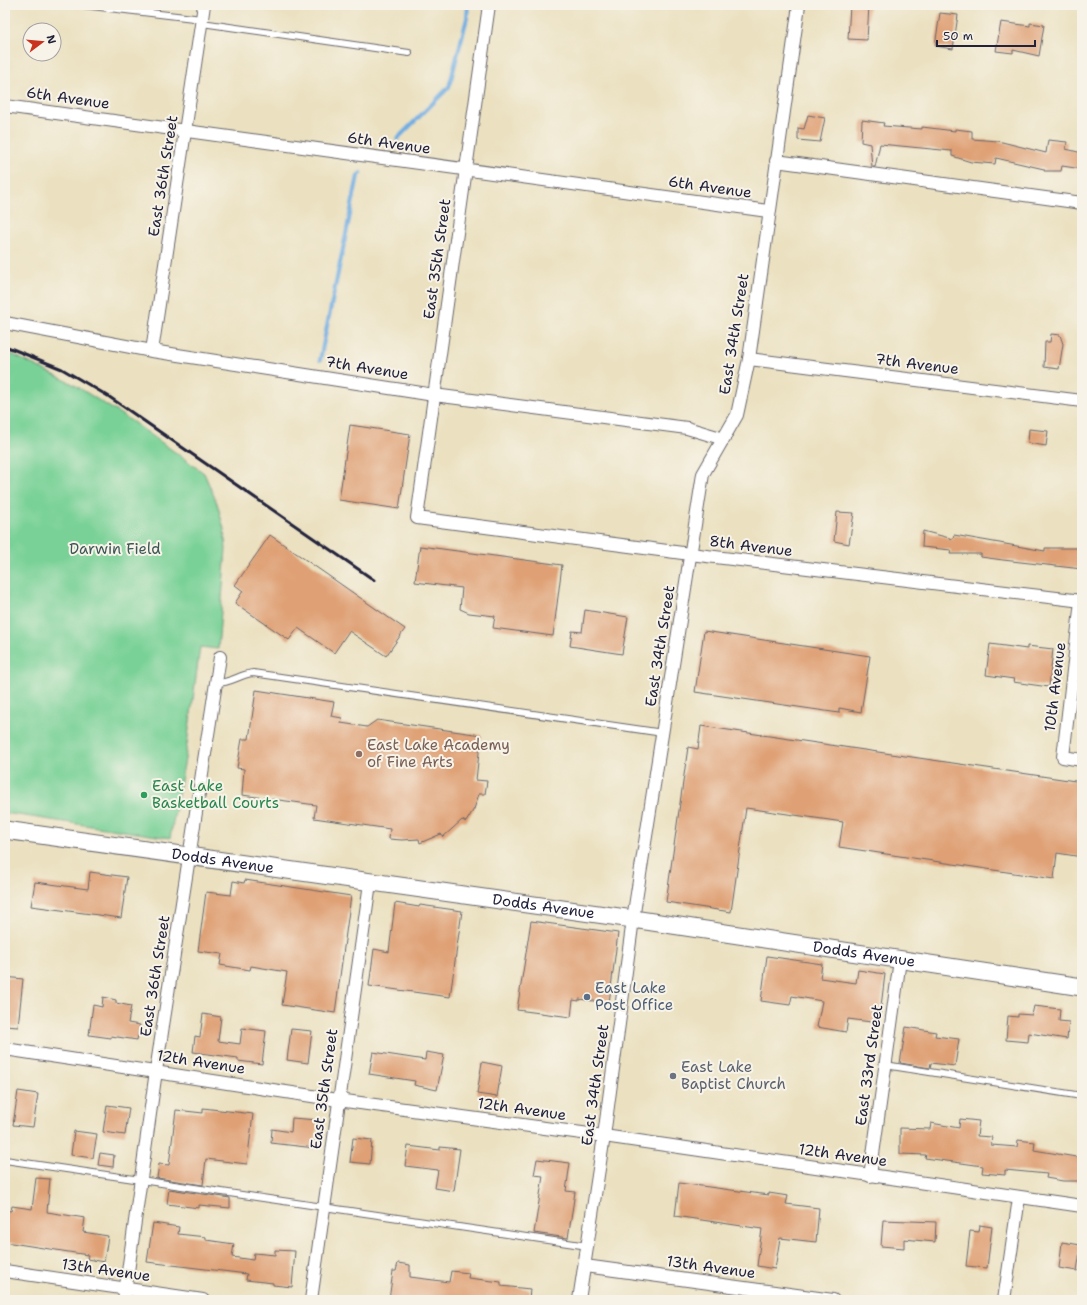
<svg xmlns="http://www.w3.org/2000/svg" width="1087" height="1305" viewBox="0 0 1087 1305" font-family="'Shantell Sans',sans-serif">
	<rect width="100%" height="100%" fill="#f7f3e8"/>
	<filter id="ink" filterUnits="userSpaceOnUse"><feTurbulence type="fractalNoise" baseFrequency=".025" numOctaves="2"/><feDisplacementMap in="SourceGraphic" scale="8" xChannelSelector="R" yChannelSelector="G"/><feConvolveMatrix kernelMatrix="1 2 1 2 8 2 1 2 1" color-interpolation-filters="sRGB"/></filter>
	<filter id="wash" filterUnits="userSpaceOnUse"><feTurbulence type="fractalNoise" baseFrequency=".012" numOctaves="4" result="noise"/><feDisplacementMap in="SourceGraphic" scale="16" xChannelSelector="R" yChannelSelector="G"/><feGaussianBlur stdDeviation="0.9" result="paint"/><feColorMatrix in="noise" values="0 0 0 0 0 0 0 0 0 0 0 0 0 0 0 0 0 1.4 0 .05"/><feComposite in="paint" operator="in"/></filter>
	<g filter="url(#wash)">
		<rect width="100%" height="100%" fill="#ebe1c1"/>
		<polygon fill="#79d197" stroke="#4e7a69" points="5,351 73,384 133,422 204,473 217,503 224,529 226,549 218,649 200,647 185,759 170,838 5,813"/>
		<g fill="none" stroke-linecap="round" stroke-linejoin="round">
			<g stroke="#6fade2" stroke-width="4">
				<polyline points="397,139 449,87 467,18 468,5"/>
				<polyline points="320,360 358,176 361,173"/>
			</g>
		</g>
		<g id="blocks">
			<g fill="#dfa074">
				<polygon points="850,5 869,5 867,40 848,39"/>
				<polygon points="940,13 958,15 953,49 935,46"/>
				<polygon points="1001,22 1030,26 1030,23 1044,25 1039,56 1013,50 1013,53 996,51"/>
				<polygon points="808,115 825,118 820,142 798,140 798,128 804,129"/>
				<polygon points="862,120 884,123 883,126 922,129 922,127 955,131 955,129 972,131 972,139 998,141 1046,153 1048,140 1067,142 1066,149 1082,153 1082,169 1062,166 1061,171 1044,171 1044,169 996,158 995,164 971,162 952,156 952,151 880,144 875,167 872,167 870,144 861,142"/>
				<polygon points="1051,334 1060,335 1063,344 1059,369 1044,367 1045,342 1050,342"/>
				<polygon points="350,425 410,434 399,509 339,500"/>
				<polygon points="1029,429 1048,431 1046,446 1028,443"/>
				<polygon points="837,512 854,513 849,544 834,541"/>
				<polygon points="923,531 953,539 954,535 1045,551 1045,548 1082,548 1082,569 1003,560 981,557 981,554 950,554 951,550 922,547"/>
				<polygon points="270,535 405,629 386,656 349,631 334,653 298,628 289,640 235,603 243,591 235,585"/>
				<polygon points="420,546 562,565 553,636 493,628 495,616 469,613 460,609 462,588 415,582"/>
				<polygon points="585,610 628,617 622,654 570,646 572,631 582,632"/>
				<polygon points="704,631 870,656 861,712 839,708 839,713 695,692"/>
				<polygon points="990,644 1027,649 1027,646 1053,649 1049,687 1013,682 1014,679 986,675"/>
				<polygon points="256,690 334,702 331,716 342,718 341,723 367,727 377,720 481,735 476,780 487,781 485,794 479,794 474,809 466,822 462,820 443,837 441,834 420,843 419,839 402,840 389,839 390,829 314,818 316,805 242,795 244,769 237,768 242,739 249,739"/>
				<polygon points="701,726 1082,782 1082,857 1057,853 1054,879 839,847 843,822 746,808 731,912 666,902 688,747 698,749"/>
				<polygon points="90,872 127,877 121,918 31,906 35,882 88,889"/>
				<polygon points="245,880 351,896 335,1013 282,1005 287,972 251,966 250,970 220,965 222,954 198,951 206,892 231,895 233,881 244,883"/>
				<polygon points="395,903 419,907 420,905 462,911 450,997 369,986 374,949 389,952"/>
				<polygon points="531,921 618,933 609,1003 579,999 579,1001 573,1000 571,1017 517,1010"/>
				<polygon points="767,956 822,964 820,978 856,983 858,970 885,974 879,1023 848,1019 846,1032 817,1027 822,1001 792,996 790,1005 761,1001"/>
				<polygon points="5,977 23,979 18,1027 5,1026"/>
				<polygon points="103,997 116,1000 116,1003 131,1006 128,1023 140,1025 137,1040 111,1036 111,1038 89,1035 93,1005 102,1007"/>
				<polygon points="1034,1006 1060,1009 1059,1021 1069,1022 1067,1039 1029,1033 1028,1042 1006,1040 1008,1016 1018,1017 1018,1014 1032,1015"/>
				<polygon points="203,1014 221,1017 218,1041 240,1044 242,1028 266,1031 262,1064 238,1061 238,1058 193,1052 195,1036 200,1037"/>
				<polygon points="906,1027 936,1032 935,1036 959,1039 955,1066 931,1063 930,1068 900,1063"/>
				<polygon points="291,1029 312,1031 308,1063 287,1060"/>
				<polygon points="373,1052 425,1060 426,1052 444,1055 437,1090 414,1085 415,1081 369,1074"/>
				<polygon points="482,1062 502,1066 497,1097 477,1094"/>
				<polygon points="18,1091 38,1094 33,1127 13,1125"/>
				<polygon points="107,1105 129,1108 125,1135 103,1132"/>
				<polygon points="203,1108 253,1114 247,1164 206,1159 203,1185 157,1178 159,1164 169,1165 176,1110 203,1113"/>
				<polygon points="292,1118 318,1120 315,1148 271,1143 272,1129 291,1132"/>
				<polygon points="960,1119 979,1121 977,1136 992,1137 991,1145 1017,1147 1018,1140 1035,1142 1034,1150 1082,1158 1082,1181 1063,1181 1046,1178 1047,1174 1005,1170 1005,1175 982,1173 983,1166 925,1158 926,1155 900,1154 900,1128 930,1129 931,1123 959,1128"/>
				<polygon points="74,1131 97,1134 93,1158 71,1155"/>
				<polygon points="353,1138 372,1140 370,1164 350,1162"/>
				<polygon points="408,1146 440,1150 440,1147 460,1149 454,1191 435,1188 438,1170 405,1166"/>
				<polygon points="100,1153 114,1155 113,1167 98,1165"/>
				<polygon points="537,1159 570,1163 566,1191 575,1192 568,1238 534,1233 543,1176 534,1175"/>
				<polygon points="36,1178 50,1179 47,1212 85,1218 83,1232 108,1236 104,1262 87,1259 88,1255 5,1242 5,1210 11,1211 12,1206 32,1209"/>
				<polygon points="679,1183 769,1195 769,1193 788,1196 786,1204 819,1208 816,1242 780,1238 775,1269 757,1266 762,1229 675,1216"/>
				<polygon points="169,1189 230,1198 230,1208 199,1205 199,1208 167,1204"/>
				<polygon points="883,1220 936,1222 935,1242 904,1239 904,1248 881,1246"/>
				<polygon points="153,1223 179,1227 178,1234 206,1237 206,1240 234,1244 232,1257 253,1260 254,1253 275,1255 275,1250 295,1251 292,1287 273,1285 273,1283 246,1280 247,1274 147,1262"/>
				<polygon points="980,1225 992,1227 987,1268 966,1266 970,1231 979,1232"/>
				<polygon points="1062,1242 1081,1245 1077,1271 1059,1268"/>
				<polygon points="398,1263 410,1265 410,1277 449,1282 451,1271 469,1273 468,1278 501,1282 501,1286 530,1289 529,1300 389,1300 393,1271 396,1271"/>
			</g>
		</g>
	</g>
	<g filter="url(#ink)">
		<use href="#blocks" fill-opacity="0" stroke="#68656a" stroke-width="1"/>
		<g fill="none" stroke-linecap="round" stroke-linejoin="round">
			<g stroke="#68656a" stroke-width="8">
				<g id="lane">
					<polyline points="83,5 202,19"/>
					<polyline points="202,23 409,53"/>
					<path d="M 216,683 C 232,683 238,675 253,673 L 663,733"/>
					<polyline points="885,1065 1082,1096"/>
					<polyline points="5,1160 588,1246"/>
				</g>
			</g>
			<g stroke="#68656a" stroke-width="14">
				<g id="street">
					<polyline points="489,5 417,518 690,554 1082,601"/>
					<polyline points="5,106 768,211"/>
					<polyline points="776,161 1082,203"/>
					<polyline points="5,323 152,351 434,395 687,428 724,439"/>
					<polyline points="152,351 204,5"/>
					<polyline points="749,359 1082,401"/>
					<polyline points="1081,601 1063,757 1082,760"/>
					<polyline points="5,1049 338,1100 604,1136 1082,1206"/>
					<polyline points="870,1176 900,960"/>
					<polyline points="585,1266 833,1300"/>
					<polyline points="5,1271 203,1300"/>
					<polyline points="124,1300 156,1071 220,657"/>
					<polyline points="311,1300 370,883"/>
					<polyline points="579,1300 604,1136 633,919 703,474 737,415 749,359 799,5"/>
					<polyline points="1004,1300 1019,1198"/>
				</g>
			</g>
			<g stroke="#68656a" stroke-width="19">
				<g id="secondary">
					<path id="s1" d="M 5,830 L 633,919 L 1082,987"/>
				</g>
			</g>
			<use href="#lane" stroke="#fff" stroke-width="6"/>
			<use href="#street" stroke="#fff" stroke-width="12"/>
			<use href="#secondary" stroke="#fff" stroke-width="17"/>
			<polyline stroke="#22223b" stroke-width="3" points="5,346 62,369 108,396 374,580"/>
		</g>
	</g>
	<circle fill="#8d6e63" stroke="#f7f3e8" stroke-width="1.5" cx="359" cy="754" r="4"/>
	<circle fill="#2e9e5b" stroke="#f7f3e8" stroke-width="1.5" cx="144" cy="795" r="4"/>
	<circle fill="#5c6f8a" stroke="#f7f3e8" stroke-width="1.5" cx="587" cy="997" r="4"/>
	<circle fill="#6b7280" stroke="#f7f3e8" stroke-width="1.5" cx="673" cy="1076" r="4"/>
	<g text-anchor="middle" stroke-width="4" stroke-linejoin="round" paint-order="stroke">
		<g font-size="15" fill="#22223b" stroke="#f7f3e8">
			<text transform="translate(68 98) rotate(8)" y="5">6th Avenue</text>
			<text transform="translate(389 143) rotate(8)" y="5">6th Avenue</text>
			<text transform="translate(163 176) rotate(-81)" y="5">East 36th Street</text>
			<text transform="translate(710 187) rotate(8)" y="5">6th Avenue</text>
			<text transform="translate(437 259) rotate(-82)" y="5">East 35th Street</text>
			<text transform="translate(734 334) rotate(-81)" y="5">East 34th Street</text>
			<text transform="translate(917 364) rotate(7)" y="5">7th Avenue</text>
			<text transform="translate(367 368) rotate(9)" y="5">7th Avenue</text>
			<text transform="translate(751 546) rotate(7)" y="5">8th Avenue</text>
			<text transform="translate(660 646) rotate(-81)" y="5">East 34th Street</text>
			<text transform="translate(1055 687) rotate(-83)" y="5">10th Avenue</text>
			<text dy="5" stroke="none"><textPath href="#s1" startOffset="220">Dodds Avenue</textPath></text>
			<text dy="5" stroke="none"><textPath href="#s1" startOffset="544">Dodds Avenue</textPath></text>
			<text dy="5" stroke="none"><textPath href="#s1" startOffset="868">Dodds Avenue</textPath></text>
			<text transform="translate(155 976) rotate(-81)" y="5">East 36th Street</text>
			<text transform="translate(201 1062) rotate(9)" y="5">12th Avenue</text>
			<text transform="translate(869 1065) rotate(-82)" y="5">East 33rd Street</text>
			<text transform="translate(595 1085) rotate(-82)" y="5">East 34th Street</text>
			<text transform="translate(324 1089) rotate(-82)" y="5">East 35th Street</text>
			<text transform="translate(522 1109) rotate(8)" y="5">12th Avenue</text>
			<text transform="translate(843 1155) rotate(8)" y="5">12th Avenue</text>
			<text transform="translate(711 1267) rotate(8)" y="5">13th Avenue</text>
			<text transform="translate(106 1270) rotate(8)" y="5">13th Avenue</text>
		</g>
		<g font-size="15" fill="#3c5757" stroke="#f7f3e8">
			<text x="115" y="554">Darwin Field</text>
		</g>
		<g font-size="15" fill="#785e54" stroke="#f7f3e8" text-anchor="start">
			<text x="367" y="750">East Lake Academy<tspan x="367" dy="17">of Fine Arts</tspan></text>
		</g>
		<g font-size="15" fill="#27864d" stroke="#f7f3e8" text-anchor="start">
			<text x="152" y="791">East Lake<tspan x="152" dy="17">Basketball Courts</tspan></text>
		</g>
		<g font-size="15" fill="#4e5e75" stroke="#f7f3e8" text-anchor="start">
			<text x="595" y="993">East Lake<tspan x="595" dy="17">Post Office</tspan></text>
		</g>
		<g font-size="15" fill="#5b616d" stroke="#f7f3e8" text-anchor="start">
			<text x="681" y="1072">East Lake<tspan x="681" dy="17">Baptist Church</tspan></text>
		</g>
	</g>
	<rect width="1087" height="1305" fill="none" stroke="#f7f3e8" stroke-width="20"/>
	<g transform="translate(42 42) rotate(74)"><circle r="19" fill="#f7f3e8" stroke="#a29fa3"/>
	<path d="M0-3L7 15L0 10L-7 15Z" fill="#c8321e"/>
	<text y="-6" font-size="11" font-weight="bold" text-anchor="middle" fill="#22223b">N</text>
	</g>
	<path d="M937 40v6h98v-6" fill="none" stroke="#22223b" stroke-width="2"/>
	<text x="943" y="40" font-size="12" fill="#22223b" stroke="#f7f3e8" stroke-width="3" paint-order="stroke">50 m</text>
</svg>
